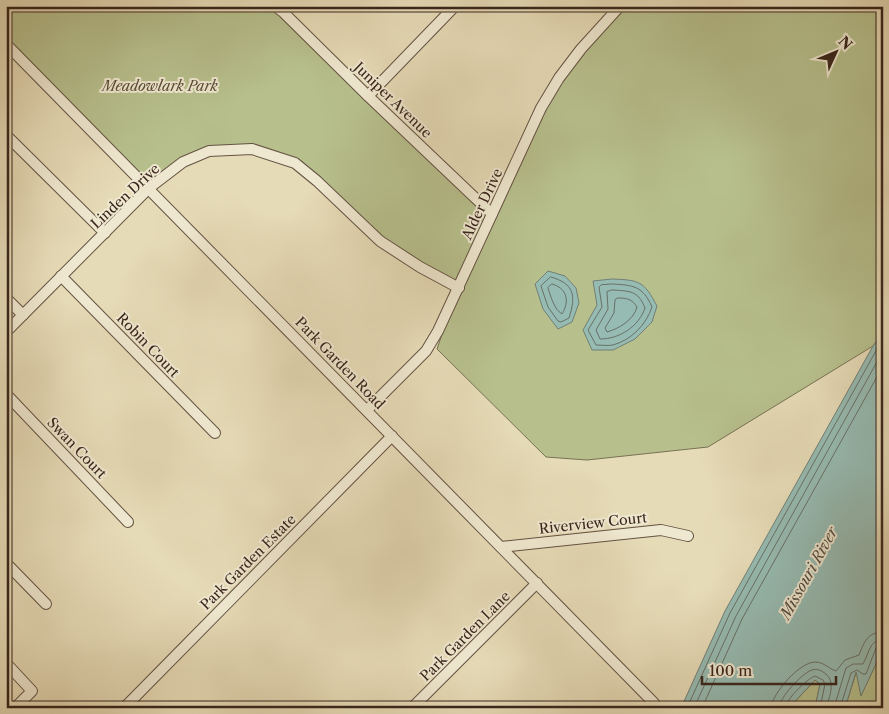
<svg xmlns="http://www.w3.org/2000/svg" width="889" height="714" viewBox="0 0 889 714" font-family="'Libre Caslon Text',serif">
	<rect width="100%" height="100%" fill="#e6dbb7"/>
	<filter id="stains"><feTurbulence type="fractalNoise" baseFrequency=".004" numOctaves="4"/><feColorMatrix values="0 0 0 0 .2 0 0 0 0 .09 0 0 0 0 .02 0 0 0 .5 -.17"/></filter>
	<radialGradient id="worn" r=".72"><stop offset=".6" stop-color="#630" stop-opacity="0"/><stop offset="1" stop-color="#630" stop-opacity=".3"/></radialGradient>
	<g fill="#b7c08d" stroke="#787254">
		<polygon points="6,6 275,6 492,213 541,108 620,6 883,6 883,333 873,346 708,447 587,460 546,457 437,349 458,288 380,241 295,163 252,149 209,151 149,188 6,44"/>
		<polygon points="883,645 883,708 845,708 857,670 861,695 875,666"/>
		<polygon points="815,680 820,684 815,708 789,708"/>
	</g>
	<g fill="#96bbb2" stroke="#717f76">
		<polygon points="548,271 565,276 576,288 579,303 572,322 558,329 543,309 535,284"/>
		<path d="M 612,279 C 639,280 644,281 657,306 L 652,322 L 635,339 L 613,350 L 592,350 L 583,330 L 597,305 L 593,281 Z"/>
		<polygon points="883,333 883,645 875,666 861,696 856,672 845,708 815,708 820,684 815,680 789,708 681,708 725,611 873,346"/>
	</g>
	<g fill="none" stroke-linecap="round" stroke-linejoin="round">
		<g stroke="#687067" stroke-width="1">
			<path d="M 551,277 C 575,284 576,296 569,318 L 561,322 L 558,321 L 548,307 L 541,286 Z"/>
			<path d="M 552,284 C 567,288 570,301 562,314 C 554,309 551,297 548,288 Z"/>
			<path d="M 612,284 C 633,285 643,286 652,307 C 646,325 631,340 613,345 C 608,346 601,345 596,345 L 588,330 L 602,307 L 599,287 L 601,285 Z"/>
			<path d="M 612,290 C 629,291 638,290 645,308 C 639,326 620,339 600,339 L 596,330 L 608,309 L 607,292 Z"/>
			<path d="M 618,298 C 627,298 632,299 637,307 C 634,320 618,329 607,332 L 605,328 L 614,313 L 615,300 Z"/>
			<polyline points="687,708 730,613 877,349 883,341"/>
			<polyline points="694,708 736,616 883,351"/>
			<polyline points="702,708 742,619 883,366"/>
			<path d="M 771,708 C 772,693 800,662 815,662 C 824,662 829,669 836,671 L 845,660 L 859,655 C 864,643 867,632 883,632"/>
			<path d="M 779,708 C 779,698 802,673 812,670 C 817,668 822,671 826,674 C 829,677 831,680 831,685 C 832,692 828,701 826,708"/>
			<path d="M 785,708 C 786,699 807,679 815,676 L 823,680 L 825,684 L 820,708"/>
			<path d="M 834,708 L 846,668 L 853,664 L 863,664 C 869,654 869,640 883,639"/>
			<polyline points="840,708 851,673 857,670 863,674 866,674 876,648 883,646"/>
		</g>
		<g stroke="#645243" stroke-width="12">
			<g id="minor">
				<polyline points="275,6 283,12 368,96 492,214"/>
				<polyline points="6,44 654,703"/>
				<polyline points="368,96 455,6"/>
				<polyline points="6,135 105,233"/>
				<polyline points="61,276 215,433"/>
				<polyline points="6,298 23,315"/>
				<polyline points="6,332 149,188 183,162 209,151 252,149 295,163 317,181 380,241 420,267 459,288"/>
				<polyline points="6,394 128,522"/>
				<polyline points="367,410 426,351 438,331 541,108 559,78 581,49 620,6"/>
				<polyline points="501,547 661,530 688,536"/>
				<polyline points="6,563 46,604"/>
				<polyline points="6,663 32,691 15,708"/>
				<polyline points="124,708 392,436"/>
				<polyline points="412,708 537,583"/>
			</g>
		</g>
		<use href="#minor" stroke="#efe8d0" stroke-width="10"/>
	</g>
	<g text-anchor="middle" stroke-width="4" stroke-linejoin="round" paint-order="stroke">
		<g font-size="14" font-style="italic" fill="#584c38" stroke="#efe8d0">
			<text x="160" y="91">Meadowlark Park</text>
		</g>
		<g font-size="14" fill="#39251c" stroke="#efe8d0">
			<text transform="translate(393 100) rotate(44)" y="5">Juniper Avenue</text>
			<text transform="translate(125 196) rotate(-43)" y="5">Linden Drive</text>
			<text transform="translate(482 204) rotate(-65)" y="5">Alder Drive</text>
			<text transform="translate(148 345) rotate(46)" y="5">Robin Court</text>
			<text transform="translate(340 363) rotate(46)" y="5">Park Garden Road</text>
			<text transform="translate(77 448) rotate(46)" y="5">Swan Court</text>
			<text transform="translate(593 523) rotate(-6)" y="5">Riverview Court</text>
			<text transform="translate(248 562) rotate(-45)" y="5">Park Garden Estate</text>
			<text transform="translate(465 636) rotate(-45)" y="5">Park Garden Lane</text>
		</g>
		<g font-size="15" font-style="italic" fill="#504a42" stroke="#efe8d0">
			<text transform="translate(809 573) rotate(-61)" y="5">Missouri River</text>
		</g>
	</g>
	<rect width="889" height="714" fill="none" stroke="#e6dbb7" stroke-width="25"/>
	<rect x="8" y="8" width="874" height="699" fill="none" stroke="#39251c" stroke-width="2.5"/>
	<rect x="12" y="12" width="864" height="689" fill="none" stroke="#39251c"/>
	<g transform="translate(836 52) rotate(46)" stroke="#efe8d0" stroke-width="4" paint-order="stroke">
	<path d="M0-4L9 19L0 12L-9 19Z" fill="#39251c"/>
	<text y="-8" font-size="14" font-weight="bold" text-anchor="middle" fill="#39251c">N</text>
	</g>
	<path d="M702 676v8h134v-8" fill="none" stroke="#39251c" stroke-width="2.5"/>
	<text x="709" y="676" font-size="15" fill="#39251c" stroke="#efe8d0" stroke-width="4" paint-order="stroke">100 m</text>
	<rect width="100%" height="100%" filter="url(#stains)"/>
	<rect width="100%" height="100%" fill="url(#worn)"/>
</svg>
